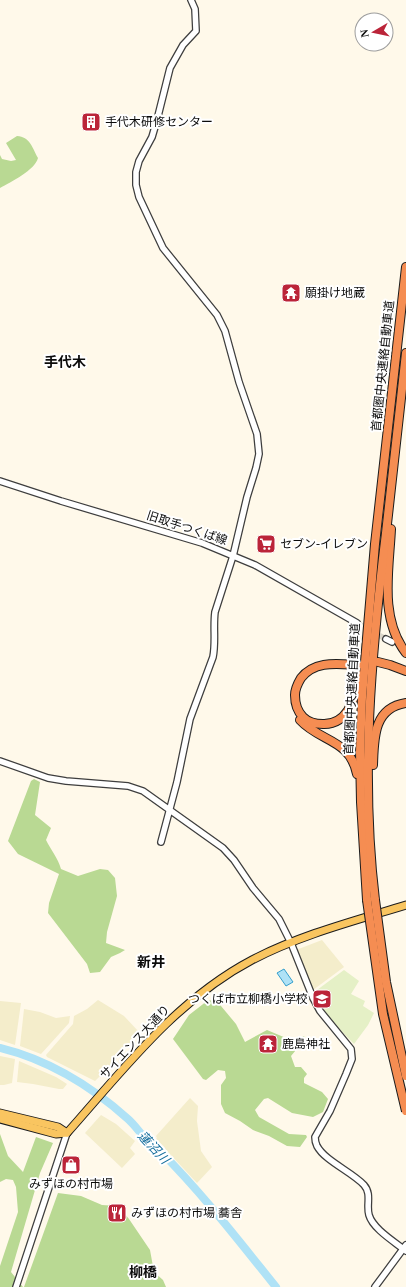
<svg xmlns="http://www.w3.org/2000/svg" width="406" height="1287" viewBox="0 0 406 1287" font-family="'Times New Roman','Noto Sans JP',serif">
	<rect width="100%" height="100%" fill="#fff9ea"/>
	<g fill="#f4edcb">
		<polygon points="322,940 344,967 313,990 296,950"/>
		<polygon points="98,1000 124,1016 139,1032 110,1066 95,1081 47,1057 46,1055 73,1024 74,1016 87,1009"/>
		<polygon points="0,1001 21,1003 15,1045 0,1040"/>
		<polygon points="24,1009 40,1012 56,1018 70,1016 69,1023 41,1054 20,1046"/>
		<polygon points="0,1056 15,1059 12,1083 4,1085 0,1085"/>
		<polygon points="19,1061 56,1077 67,1084 63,1089 59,1089 33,1084 17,1082"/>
		<polygon points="190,1098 198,1106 197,1121 201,1151 212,1167 197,1183 156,1139 157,1138 156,1136"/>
		<polygon points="101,1115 116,1124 135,1141 130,1148 135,1154 122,1168 85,1133"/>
	</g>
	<g fill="#b9d993">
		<path d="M 17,136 C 30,137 32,147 38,158 C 35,170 11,182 0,188 L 0,155 L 2,159 L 11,161 L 16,160 L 6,143 Z"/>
		<path d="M 34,779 L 40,782 L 35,815 L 51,828 L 46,840 C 51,850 58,858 61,869 L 78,876 L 100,869 L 108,870 L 115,878 L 117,896 L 107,932 L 106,943 L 125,950 L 120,953 L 111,957 L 100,972 L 90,973 L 87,964 L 48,913 L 49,903 L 59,874 L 18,854 L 8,841 L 31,781 Z"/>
		<polygon points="219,999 221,1006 236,1024 245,1042 267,1030 286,1038 291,1045 304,1036 305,1039 291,1056 295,1067 301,1067 307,1074 304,1078 304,1083 322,1092 328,1099 323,1112 313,1117 292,1113 268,1098 264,1099 255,1110 259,1117 289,1134 306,1135 307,1137 300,1147 287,1146 269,1136 253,1130 240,1121 225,1113 221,1104 221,1085 226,1078 225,1071 218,1070 206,1080 203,1079 173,1039 189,1015 207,1001"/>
		<polygon points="0,1134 8,1156 23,1172 36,1137 53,1143 40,1173 11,1272 23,1287 0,1287 0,1266 18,1212 16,1187 13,1180 6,1179 0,1182"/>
		<polygon points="58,1193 81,1196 102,1205 118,1206 129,1219 150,1250 154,1272 163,1280 166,1287 24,1287"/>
	</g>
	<polygon fill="#e5f0c6" points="344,970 359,981 351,994 365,1001 363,1006 374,1013 368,1025 354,1044 330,1019 317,1001 321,999 317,990"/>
	<polygon fill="#afe2f6" stroke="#359fcd" points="284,969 293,982 286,986 277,973"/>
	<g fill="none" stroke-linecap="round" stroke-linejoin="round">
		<path stroke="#afe2f6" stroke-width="8" d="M 0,1048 C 49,1060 91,1086 128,1119 C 136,1126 141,1135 149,1142 C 152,1145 157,1148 160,1151 C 202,1193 239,1241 276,1287"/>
		<polyline stroke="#dad5c9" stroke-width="5.5" stroke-dasharray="5.5 3" stroke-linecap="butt" points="357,623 386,639"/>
		<g stroke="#3e3e3e" stroke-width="8">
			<g id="minor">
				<polyline points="0,481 61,501 202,543 255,565 357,623"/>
				<polyline points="386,639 392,642"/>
				<path d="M 0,761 L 48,778 L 66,781 L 128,786 L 143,791 L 209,838 L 223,848 L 234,860 L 253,888 L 279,919 L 291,943 L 313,998 L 320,1011 L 351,1049 L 352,1059 L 346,1074 L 330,1111 L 315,1137 C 315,1140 316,1144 317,1146 C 325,1161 352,1172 364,1185 C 372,1194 366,1205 369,1215 C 373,1229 395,1242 406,1251"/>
				<path d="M 161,842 L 177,782 L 190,719 L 213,657 C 216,642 213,627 215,612 L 233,556 L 247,497 L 256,468 L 259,454 L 257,434 L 239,382 L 225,331 L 217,315 L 163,248 L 139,197 L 136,185 L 136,172 L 139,161 L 152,137 L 157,120 L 170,68 L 183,45 L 196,31 L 195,9 L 191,0"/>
				<polyline points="16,1287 67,1133"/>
				<polyline points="375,1287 406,1245"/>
			</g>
		</g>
		<g stroke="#1c1c1c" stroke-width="9">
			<g id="major">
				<polyline points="0,1113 58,1127 67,1133"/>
				<path d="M 0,1119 L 56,1134 L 67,1133 C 123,1070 176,1000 252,960 C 300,935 354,921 406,905"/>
			</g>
		</g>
		<g stroke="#1c1c1c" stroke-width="10">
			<g id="highway">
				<path d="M 391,529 C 389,570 379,618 406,653"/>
				<polyline points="378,662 390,665 406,671"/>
				<path d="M 358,665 C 338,664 315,660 301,678 C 298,683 295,688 295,695 C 295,703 297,711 303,717 C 308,722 315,724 323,724 C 349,725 356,695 358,675"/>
				<path d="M 300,720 C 320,742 350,739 357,774"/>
				<path d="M 373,765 C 374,739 373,708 406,703"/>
				<polyline points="367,900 361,802 360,752 362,697 375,544 406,267"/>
				<path d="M 375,900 C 360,776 371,655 386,533 C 393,473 399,413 406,353"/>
			</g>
		</g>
		<use href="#minor" stroke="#fff" stroke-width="5.5"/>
		<use href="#major" stroke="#f9c560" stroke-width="7"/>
		<use href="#highway" stroke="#f58d52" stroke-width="8"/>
		<g stroke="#1c1c1c" stroke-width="10" stroke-linecap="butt">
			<g id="highway-bridge">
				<polyline points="367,900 383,1014 406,1111"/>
				<polyline points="375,900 386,982 406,1076"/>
			</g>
		</g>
		<use href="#highway-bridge" stroke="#f58d52" stroke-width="8"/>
	</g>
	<defs>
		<g id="building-square" transform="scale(1)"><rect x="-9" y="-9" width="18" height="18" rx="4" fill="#bb2439" stroke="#fff"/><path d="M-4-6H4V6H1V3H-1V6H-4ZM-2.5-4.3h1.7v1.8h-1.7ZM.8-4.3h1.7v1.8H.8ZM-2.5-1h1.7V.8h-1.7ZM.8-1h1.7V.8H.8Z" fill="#fff"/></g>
		<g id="temple-square" transform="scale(1)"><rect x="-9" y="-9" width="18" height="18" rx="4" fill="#bb2439" stroke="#fff"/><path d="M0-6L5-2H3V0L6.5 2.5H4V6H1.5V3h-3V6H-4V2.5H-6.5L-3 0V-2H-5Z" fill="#fff"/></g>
		<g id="supermarket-square" transform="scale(1)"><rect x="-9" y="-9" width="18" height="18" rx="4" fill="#bb2439" stroke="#fff"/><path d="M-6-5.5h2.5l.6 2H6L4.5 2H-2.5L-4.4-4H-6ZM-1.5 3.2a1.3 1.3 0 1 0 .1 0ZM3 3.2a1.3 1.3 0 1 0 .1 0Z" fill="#fff"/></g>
		<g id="school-square" transform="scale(1)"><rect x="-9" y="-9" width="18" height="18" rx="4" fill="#bb2439" stroke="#fff"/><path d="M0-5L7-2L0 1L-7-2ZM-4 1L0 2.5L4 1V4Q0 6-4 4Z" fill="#fff"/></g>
		<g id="shop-square" transform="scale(1)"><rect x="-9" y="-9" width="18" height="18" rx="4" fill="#bb2439" stroke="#fff"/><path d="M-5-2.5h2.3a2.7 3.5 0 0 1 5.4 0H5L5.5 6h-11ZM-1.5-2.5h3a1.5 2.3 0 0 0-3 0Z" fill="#fff"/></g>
		<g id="restaurant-square" transform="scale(1)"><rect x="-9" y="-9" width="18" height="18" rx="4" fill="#bb2439" stroke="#fff"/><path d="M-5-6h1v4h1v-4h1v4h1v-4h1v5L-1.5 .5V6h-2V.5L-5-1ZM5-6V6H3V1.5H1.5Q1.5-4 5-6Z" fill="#fff"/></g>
	</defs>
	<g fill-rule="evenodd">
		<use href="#building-square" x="91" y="122"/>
		<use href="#temple-square" x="291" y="293"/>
		<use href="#supermarket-square" x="266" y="544"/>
		<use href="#school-square" x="322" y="999"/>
		<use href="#temple-square" x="268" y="1044"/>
		<use href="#shop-square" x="71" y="1165"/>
		<use href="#restaurant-square" x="117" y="1213"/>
	</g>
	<g text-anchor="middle" stroke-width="4" stroke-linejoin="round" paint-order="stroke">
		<g font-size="12" fill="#0b0b0b" stroke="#fff" text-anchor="start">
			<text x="105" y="126">手代木研修センター</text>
			<text x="305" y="297">願掛け地蔵</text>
			<text x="280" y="548">セブン-イレブン</text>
			<text x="308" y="1003" text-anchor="end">つくば市立柳橋小学校</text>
			<text x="282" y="1048">鹿島神社</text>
			<text x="71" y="1188" text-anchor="middle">みずほの村市場</text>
			<text x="131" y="1217">みずほの村市場 蕎舎</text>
		</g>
		<g font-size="12" fill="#0b0b0b" stroke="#fff">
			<text transform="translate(383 366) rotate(-84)" y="4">首都圏中央連絡自動車道</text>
			<text transform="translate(187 528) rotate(18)" y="4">旧取手つくば線</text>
			<text transform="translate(352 689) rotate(-87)" y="4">首都圏中央連絡自動車道</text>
			<text transform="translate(135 1042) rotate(-47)" y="4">サイエンス大通り</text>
		</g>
		<g font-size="13" font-style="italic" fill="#156e9d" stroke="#fff">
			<text transform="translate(154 1147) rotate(47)" y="5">蓮沼川</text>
		</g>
		<g font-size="14" font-weight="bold" fill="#0b0b0b" stroke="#fff">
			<text x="65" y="367">手代木</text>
			<text x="151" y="967">新井</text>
			<text x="143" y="1277">柳橋</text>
		</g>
	</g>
	<g transform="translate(374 32) rotate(261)"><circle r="19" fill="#ffffff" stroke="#9d9d9d"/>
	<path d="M0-3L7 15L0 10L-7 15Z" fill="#bb2439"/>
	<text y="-6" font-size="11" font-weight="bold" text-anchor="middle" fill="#0b0b0b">N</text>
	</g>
</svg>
